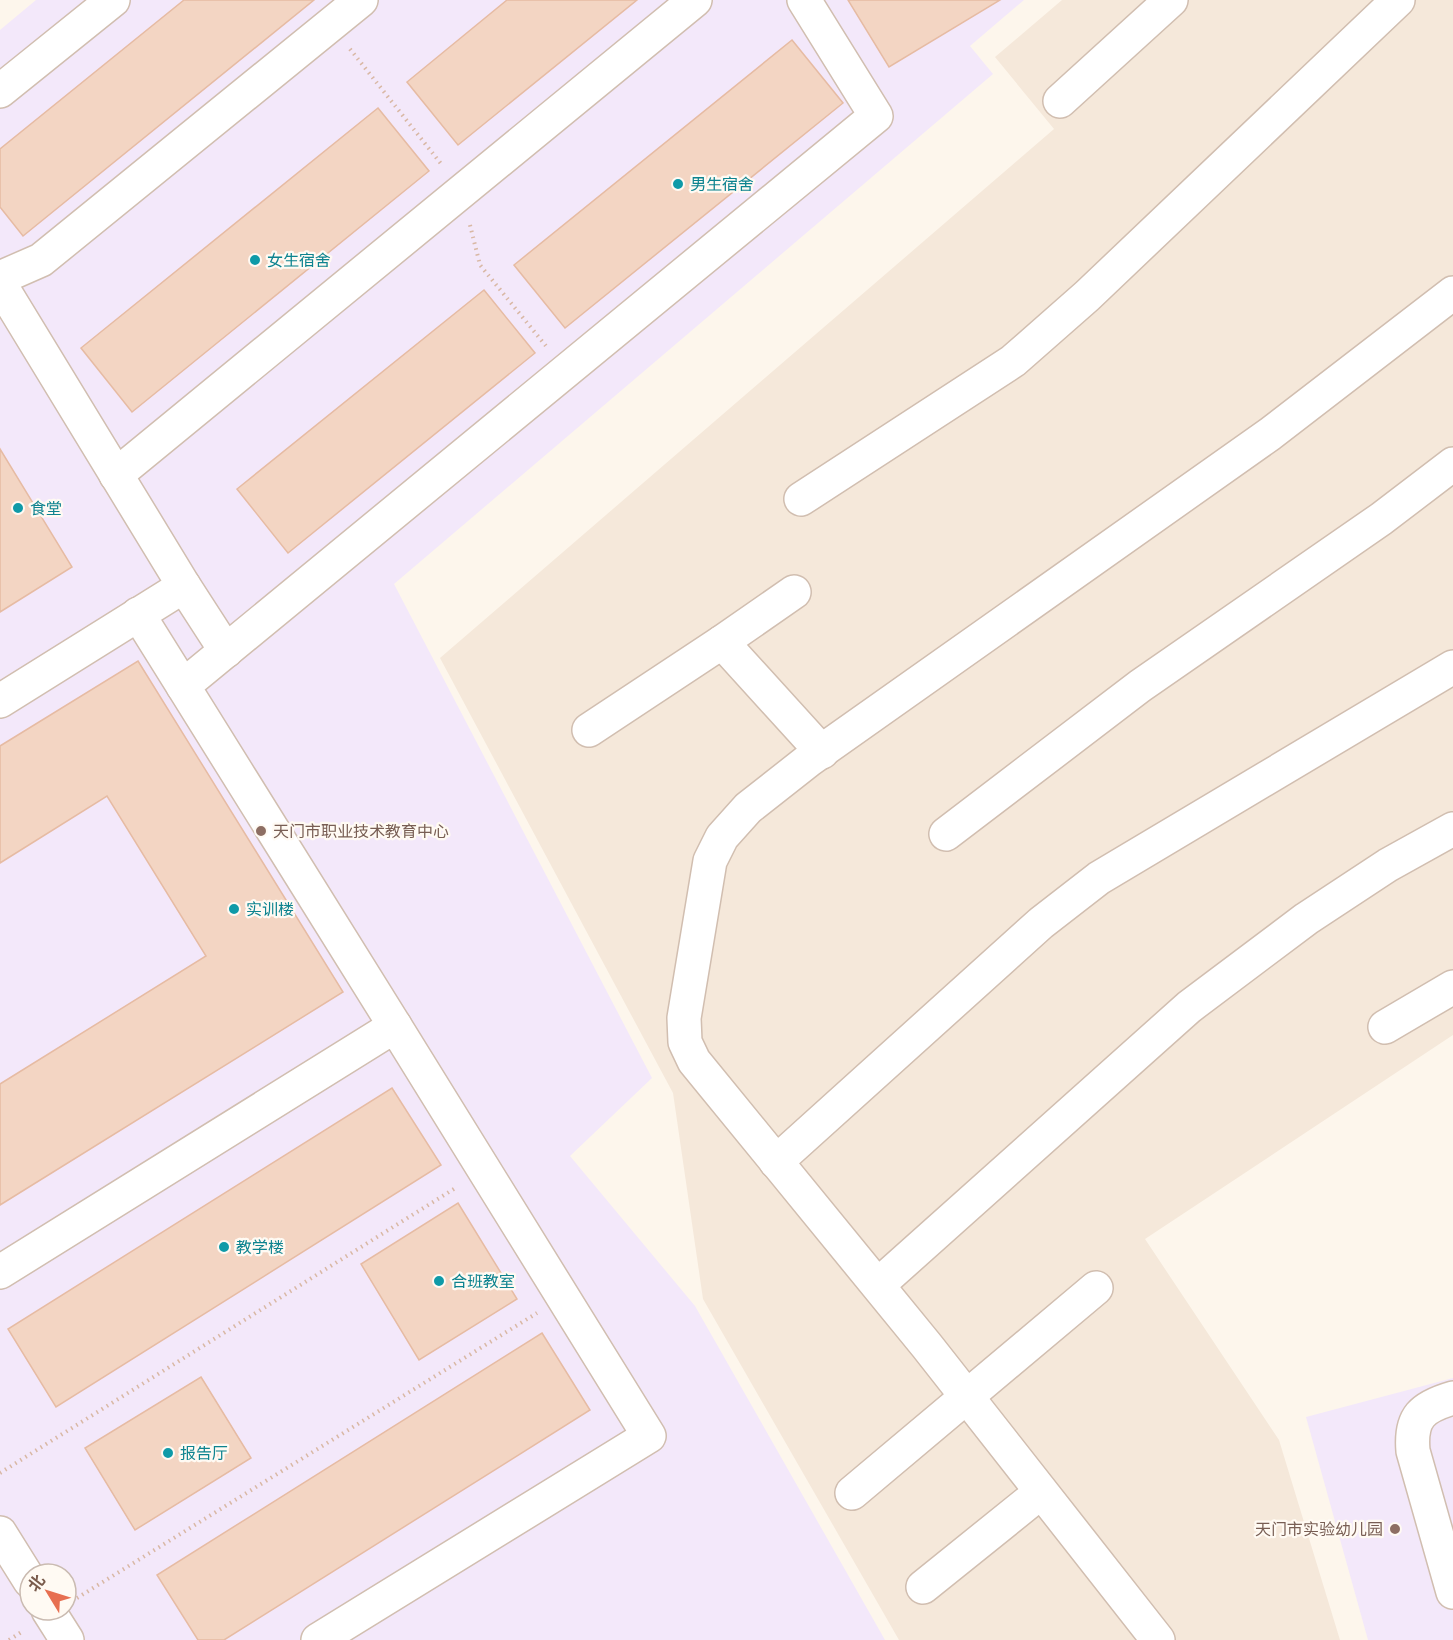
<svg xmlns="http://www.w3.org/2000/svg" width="1453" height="1640" viewBox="0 0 1453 1640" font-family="'PT Sans','Noto Sans SC',sans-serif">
	<rect width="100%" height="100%" fill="#fdf6ec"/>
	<polygon fill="#f5e8da" points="1062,0 1453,0 1453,1035 1145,1239 1279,1440 1340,1640 899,1640 703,1299 673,1093 440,658 1054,129 995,57"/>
	<g fill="#f3e8fa" fill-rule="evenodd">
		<path d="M 36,0 L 1024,0 L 970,46 L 993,74 L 394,584 L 652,1078 L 570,1156 L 695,1306 L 885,1640 L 0,1640 L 0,30 ZM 30,1574 L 66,1574 L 66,1610 L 30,1610 Z"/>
		<polygon points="1453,1378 1453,1640 1368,1640 1306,1417"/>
	</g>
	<g fill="#f3d5c3" stroke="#e6bba3" stroke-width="1.5">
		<polygon points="184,0 314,0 23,236 0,207 0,149"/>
		<polygon points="507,0 637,0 458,145 407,82"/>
		<polygon points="848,0 1000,0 889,67"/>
		<polygon points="792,40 843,103 565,328 514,265"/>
		<polygon points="378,108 429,171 132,412 81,348"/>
		<polygon points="484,290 535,353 288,553 237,489"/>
		<polygon points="0,449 72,567 0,612"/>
		<polygon points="138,661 343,992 0,1205 0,1084 206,956 107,796 0,863 0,746"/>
		<polygon points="392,1088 441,1165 56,1407 8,1329"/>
		<polygon points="458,1203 517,1299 419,1360 361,1264"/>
		<polygon points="542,1333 590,1410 224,1640 198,1640 157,1575"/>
		<polygon points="201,1377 251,1458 135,1530 85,1448"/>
	</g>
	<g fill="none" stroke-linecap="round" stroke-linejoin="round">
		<g stroke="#d1beb0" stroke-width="36">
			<g id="minor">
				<polyline points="0,91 113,0"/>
				<polyline points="1060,101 1171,0"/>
				<polyline points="0,278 41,260 361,0"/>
				<polyline points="0,284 184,586 0,701"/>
				<polyline points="116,475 695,0"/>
				<polyline points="801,499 1013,361 1087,296 1398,0"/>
				<polyline points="184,586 226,651"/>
				<polyline points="138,614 183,686"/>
				<polyline points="722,642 794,592"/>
				<polyline points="589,730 722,642 822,752"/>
				<polyline points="946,834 1140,686 1381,519 1453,464"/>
				<polyline points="395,1026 183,686 876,116 804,0"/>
				<polyline points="1385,1027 1453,987"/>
				<polyline points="776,1162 1041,923 1099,878 1453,667"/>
				<polyline points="0,1272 395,1026 649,1436 318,1640"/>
				<polyline points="878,1285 1189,1007 1306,919 1388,865 1453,829"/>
				<path d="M 1453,1398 C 1422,1407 1410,1417 1413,1451 L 1453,1592"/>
				<polyline points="852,1493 1096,1288"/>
				<polyline points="0,1533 30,1581"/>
				<polyline points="923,1587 1041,1492"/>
				<polyline points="48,1610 67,1640"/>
				<polyline points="1158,1640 927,1346 694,1061 685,1042 684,1018 710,861 722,837 748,808 809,760 1270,434 1453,293"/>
			</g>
		</g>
		<g stroke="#d9b8a5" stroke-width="4" stroke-dasharray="1.5 4.5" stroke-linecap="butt">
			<polyline points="350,49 442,165"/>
			<polyline points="470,225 480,265 546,346"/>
			<polyline points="0,1473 457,1187"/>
			<polyline points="77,1598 537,1313"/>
			<polyline points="9,1640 23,1631"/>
		</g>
		<use href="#minor" stroke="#fff" stroke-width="33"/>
	</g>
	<g fill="#0f9aa8" stroke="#fffaf3" stroke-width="2">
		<circle cx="678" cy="184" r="6"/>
		<circle cx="255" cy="260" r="6"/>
		<circle cx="18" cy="508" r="6"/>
		<circle cx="234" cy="909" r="6"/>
		<circle cx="224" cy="1247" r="6"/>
		<circle cx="439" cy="1281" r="6"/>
		<circle cx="168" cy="1453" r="6"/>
	</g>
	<g fill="#8d6e63" stroke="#fffaf3" stroke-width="2">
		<circle cx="261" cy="831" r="6"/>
		<circle cx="1395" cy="1529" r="6"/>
	</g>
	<g text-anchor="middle" stroke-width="4.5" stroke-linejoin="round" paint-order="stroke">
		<g font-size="16" fill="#0d838f" stroke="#fffaf3" text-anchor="start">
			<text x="690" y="190">男生宿舍</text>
			<text x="267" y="266">女生宿舍</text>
			<text x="30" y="514">食堂</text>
			<text x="246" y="915">实训楼</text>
			<text x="236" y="1253">教学楼</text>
			<text x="451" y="1287">合班教室</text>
			<text x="180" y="1459">报告厅</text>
		</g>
		<g font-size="16" fill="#785e54" stroke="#fffaf3" text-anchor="start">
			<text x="273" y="837">天门市职业技术教育中心</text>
			<text x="1383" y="1535" text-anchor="end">天门市实验幼儿园</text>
		</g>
	</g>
	<g transform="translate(48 1592) rotate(308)"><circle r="28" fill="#fffaf3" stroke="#cabbb1" stroke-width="1.5"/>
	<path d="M0-4.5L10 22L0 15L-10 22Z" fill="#e76f51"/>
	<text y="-9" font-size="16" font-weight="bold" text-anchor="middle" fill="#7a5c4d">北</text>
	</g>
</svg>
